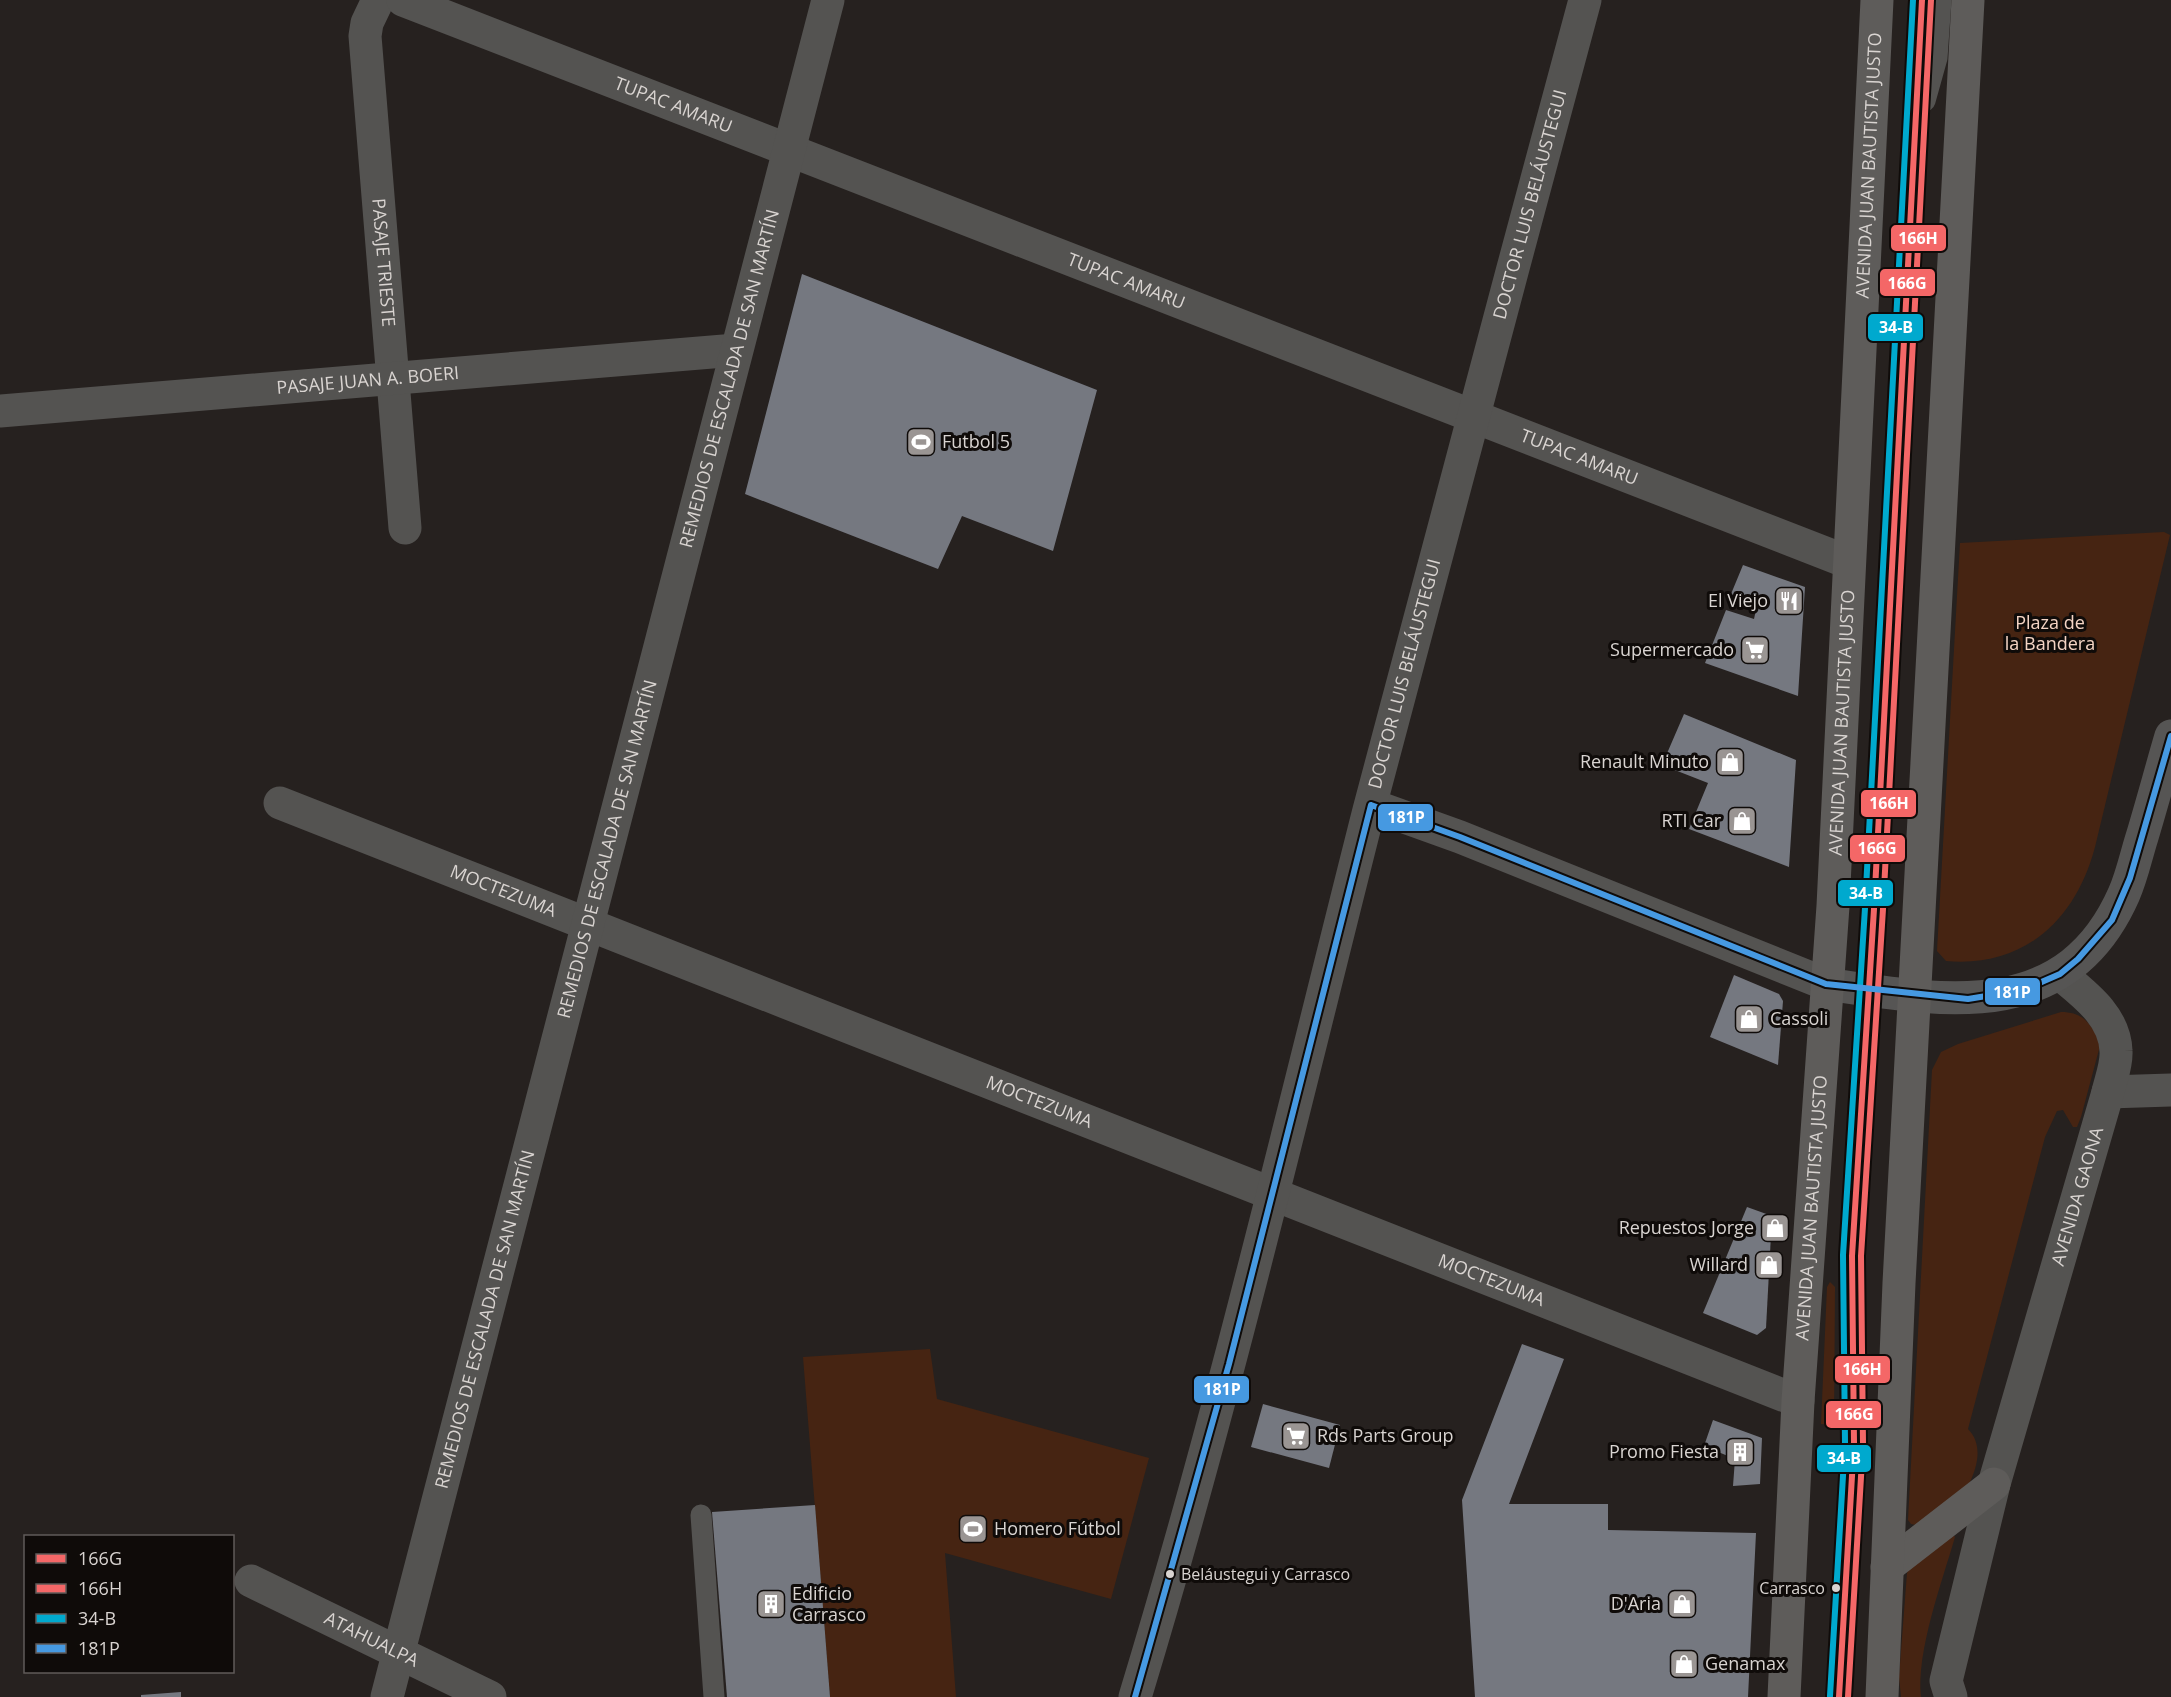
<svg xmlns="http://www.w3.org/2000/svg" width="2171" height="1697" viewBox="0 0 2171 1697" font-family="'Open Sans',sans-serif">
	<rect width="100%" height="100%" fill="#26211f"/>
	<g fill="#462412">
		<path d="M 2164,532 L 2170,535 L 2095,847 C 2076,919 2025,968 1946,961 L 1937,951 L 1960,543 Z"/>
		<path d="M 2061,1012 C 2084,1012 2090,1024 2101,1042 L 2081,1117 L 2077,1127 L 2073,1127 L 2063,1110 L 2057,1111 L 2045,1137 L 1968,1429 C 1983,1444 1978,1466 1969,1484 L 1916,1525 L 1911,1524 L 1908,1520 L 1932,1070 L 1941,1052 L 1958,1044 Z"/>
		<polygon points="1830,1282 1835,1287 1834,1425 1821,1424 1827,1287"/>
		<polygon points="930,1349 937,1399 1149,1458 1111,1599 945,1553 956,1697 830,1697 803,1357"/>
		<path d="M 1951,1533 L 1955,1537 C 1942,1582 1916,1652 1921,1697 L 1901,1697 L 1899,1677 L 1907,1573 L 1913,1560 Z"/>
	</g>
	<g fill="#757880">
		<polygon points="802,274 1097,390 1053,551 962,516 938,569 745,494"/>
		<polygon points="1743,565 1805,587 1798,696 1705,663 1726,610 1754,619 1757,605 1731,594"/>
		<polygon points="1684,714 1796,760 1789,867 1689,829 1708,783 1662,765"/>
		<polygon points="1734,975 1779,994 1783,1001 1778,1065 1710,1037"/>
		<polygon points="1747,1207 1772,1216 1766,1328 1757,1335 1703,1313"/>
		<polygon points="1522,1344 1564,1359 1509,1504 1608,1504 1608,1530 1756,1533 1748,1697 1475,1697 1462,1500"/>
		<polygon points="1263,1404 1340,1425 1329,1468 1251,1447"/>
		<polygon points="1713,1420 1762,1438 1760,1484 1733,1486 1735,1459 1704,1446"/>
		<polygon points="815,1505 830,1697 727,1697 712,1512"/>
		<polygon points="181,1692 181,1697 141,1697 141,1695"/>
	</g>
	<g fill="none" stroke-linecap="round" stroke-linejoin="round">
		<g stroke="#545351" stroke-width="21">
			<polyline points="1925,101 1937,58 1941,0"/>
			<polyline points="701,1515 714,1697"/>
			<polyline points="1839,1697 1854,1442 1852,1256 1874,909 1922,0"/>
		</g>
		<g stroke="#545351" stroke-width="33">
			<path id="s1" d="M 378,0 L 367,23 L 365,36 L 405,528"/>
			<path id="s2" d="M 403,0 L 1848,562"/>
			<path id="s3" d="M 0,411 L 736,350"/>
			<path id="s4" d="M 280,803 L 1798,1401"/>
			<polyline points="1371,805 1460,837 1826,984"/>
			<polyline points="2108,1092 2171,1090"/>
			<path id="s5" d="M 251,1581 L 490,1697"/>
			<path id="s6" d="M 387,1697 L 828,0"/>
			<path id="s7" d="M 1135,1697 C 1224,1405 1294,1106 1369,810 C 1439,539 1513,270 1585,0"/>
			<path id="s8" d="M 1951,1697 L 1946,1681 L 1994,1484 L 2108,1092 C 2111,1079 2117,1064 2116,1051 C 2115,1016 2084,994 2060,974"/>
		</g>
		<path stroke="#565554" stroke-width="33" d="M 1826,984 C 1942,1001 2066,1026 2124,894 C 2132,876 2136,856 2142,837 C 2152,804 2161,770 2171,736"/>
		<g stroke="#5e5c5a" stroke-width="33">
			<polyline points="1887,1567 1994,1484"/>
			<path id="s9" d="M 1784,1697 L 1798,1401 L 1833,906 L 1877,0"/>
			<polyline points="1882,1697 1899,1283 1968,0"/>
		</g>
		<g stroke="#0f0b09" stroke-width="10">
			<polyline id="bus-1" points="1839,1697 1854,1442 1852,1256 1874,909 1922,0"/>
		</g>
		<g stroke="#0f0b09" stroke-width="10">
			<polyline id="bus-2" points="1848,1697 1863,1443 1861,1256 1883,909 1931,0"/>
		</g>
		<g stroke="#0f0b09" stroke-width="10">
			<polyline id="bus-3" points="1830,1696 1845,1442 1843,1255 1865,908 1913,0"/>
		</g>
		<g stroke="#0f0b09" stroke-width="10">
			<polyline id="bus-4" points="1135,1697 1229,1364 1371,805 1460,837 1826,984 1968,999 2023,990 2060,974 2078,959 2112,920 2130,878 2171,736"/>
		</g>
		<use href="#bus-1" stroke="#f46767" stroke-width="6"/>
		<use href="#bus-2" stroke="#f46767" stroke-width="6"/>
		<use href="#bus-3" stroke="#00a9ce" stroke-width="6"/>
		<use href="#bus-4" stroke="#4699e1" stroke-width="6"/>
	</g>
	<defs>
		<g id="stadium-square" transform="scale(1.5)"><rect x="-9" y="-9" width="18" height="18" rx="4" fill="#9a9593" stroke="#0f0b09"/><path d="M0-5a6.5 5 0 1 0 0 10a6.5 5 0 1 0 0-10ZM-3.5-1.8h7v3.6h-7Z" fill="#fff"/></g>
		<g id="restaurant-square" transform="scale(1.5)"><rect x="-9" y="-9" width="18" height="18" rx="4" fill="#9a9593" stroke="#0f0b09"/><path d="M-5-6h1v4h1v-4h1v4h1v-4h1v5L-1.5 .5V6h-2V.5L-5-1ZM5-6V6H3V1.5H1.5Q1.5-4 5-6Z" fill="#fff"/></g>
		<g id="supermarket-square" transform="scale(1.5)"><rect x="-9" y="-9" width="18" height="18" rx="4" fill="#9a9593" stroke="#0f0b09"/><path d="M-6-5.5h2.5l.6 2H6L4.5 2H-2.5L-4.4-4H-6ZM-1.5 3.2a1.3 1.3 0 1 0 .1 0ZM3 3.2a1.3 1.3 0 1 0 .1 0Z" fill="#fff"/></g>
		<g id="shop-square" transform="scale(1.5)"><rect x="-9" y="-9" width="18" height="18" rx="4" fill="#9a9593" stroke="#0f0b09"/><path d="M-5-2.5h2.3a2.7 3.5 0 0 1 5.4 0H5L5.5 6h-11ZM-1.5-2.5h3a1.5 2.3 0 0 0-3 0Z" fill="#fff"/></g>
		<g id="building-square" transform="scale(1.5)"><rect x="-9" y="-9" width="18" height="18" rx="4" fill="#9a9593" stroke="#0f0b09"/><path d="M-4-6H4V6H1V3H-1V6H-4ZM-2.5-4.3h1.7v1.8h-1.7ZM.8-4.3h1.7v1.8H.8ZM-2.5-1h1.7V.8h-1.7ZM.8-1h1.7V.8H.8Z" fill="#fff"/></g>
	</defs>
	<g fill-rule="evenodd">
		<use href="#stadium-square" x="921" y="442"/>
		<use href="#restaurant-square" x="1789" y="601"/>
		<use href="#supermarket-square" x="1755" y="650"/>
		<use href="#shop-square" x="1730" y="762"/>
		<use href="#shop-square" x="1742" y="821"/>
		<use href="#shop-square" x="1749" y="1019"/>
		<use href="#shop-square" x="1775" y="1228"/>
		<use href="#shop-square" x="1769" y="1265"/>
		<use href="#supermarket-square" x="1296" y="1436"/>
		<use href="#building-square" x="1740" y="1452"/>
		<use href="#stadium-square" x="973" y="1529"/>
		<use href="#building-square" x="771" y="1604"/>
		<use href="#shop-square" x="1682" y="1604"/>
		<use href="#shop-square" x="1684" y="1664"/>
	</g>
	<g fill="#d9d4d1" stroke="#0f0b09" stroke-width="2">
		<circle cx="1170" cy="1574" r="5"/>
		<circle cx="1836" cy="1588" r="5"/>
	</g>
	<g text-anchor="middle" stroke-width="6" stroke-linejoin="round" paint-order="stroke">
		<g font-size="16" fill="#d9d4d1" stroke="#0f0b09" text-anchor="start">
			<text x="1181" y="1580">Beláustegui y Carrasco</text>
			<text x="1825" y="1594" text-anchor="end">Carrasco</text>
		</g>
		<g font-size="18" fill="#d9d4d1" stroke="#0f0b09">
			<text dy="6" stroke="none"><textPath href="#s2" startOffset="290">TUPAC AMARU</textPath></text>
			<text dy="6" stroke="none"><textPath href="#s9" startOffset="1534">AVENIDA JUAN BAUTISTA JUSTO</textPath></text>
			<text dy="6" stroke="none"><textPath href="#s7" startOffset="1544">DOCTOR LUIS BELÁUSTEGUI</textPath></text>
			<text dy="6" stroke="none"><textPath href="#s1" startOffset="266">PASAJE TRIESTE</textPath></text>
			<text dy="6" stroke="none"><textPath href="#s2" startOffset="776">TUPAC AMARU</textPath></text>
			<text dy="6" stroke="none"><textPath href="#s6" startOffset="1362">REMEDIOS DE ESCALADA DE SAN MARTÍN</textPath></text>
			<text dy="6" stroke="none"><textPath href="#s3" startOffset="369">PASAJE JUAN A. BOERI</textPath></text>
			<text dy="6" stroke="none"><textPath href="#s2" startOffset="1262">TUPAC AMARU</textPath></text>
			<text dy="6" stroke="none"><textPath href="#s7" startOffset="1058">DOCTOR LUIS BELÁUSTEGUI</textPath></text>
			<text dy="6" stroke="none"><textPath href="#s9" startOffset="976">AVENIDA JUAN BAUTISTA JUSTO</textPath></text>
			<text dy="6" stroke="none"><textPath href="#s6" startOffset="876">REMEDIOS DE ESCALADA DE SAN MARTÍN</textPath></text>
			<text dy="6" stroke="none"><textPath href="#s4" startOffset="240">MOCTEZUMA</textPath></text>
			<text dy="6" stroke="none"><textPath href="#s4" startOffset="816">MOCTEZUMA</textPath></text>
			<text dy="6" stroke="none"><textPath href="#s8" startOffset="519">AVENIDA GAONA</textPath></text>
			<text dy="6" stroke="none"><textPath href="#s9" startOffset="490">AVENIDA JUAN BAUTISTA JUSTO</textPath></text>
			<text dy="6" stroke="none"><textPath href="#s4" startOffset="1302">MOCTEZUMA</textPath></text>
			<text dy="6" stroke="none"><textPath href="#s6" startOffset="390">REMEDIOS DE ESCALADA DE SAN MARTÍN</textPath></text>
			<text dy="6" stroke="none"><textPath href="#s5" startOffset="134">ATAHUALPA</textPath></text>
		</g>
		<g font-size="18" fill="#d9d4d1" stroke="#0f0b09" text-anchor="end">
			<text x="942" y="448" text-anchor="start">Futbol 5</text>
			<text x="1768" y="607">El Viejo</text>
			<text x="1734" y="656">Supermercado</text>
			<text x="1709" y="768">Renault Minuto</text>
			<text x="1721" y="827">RTI Car</text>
			<text x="1770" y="1025" text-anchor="start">Cassoli</text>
			<text x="1754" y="1234">Repuestos Jorge</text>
			<text x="1748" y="1271">Willard</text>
			<text x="1317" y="1442" text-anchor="start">Rds Parts Group</text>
			<text x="1719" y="1458">Promo Fiesta</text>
			<text x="994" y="1535" text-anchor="start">Homero Fútbol</text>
			<text x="792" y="1600" text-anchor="start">Edificio<tspan x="792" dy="21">Carrasco</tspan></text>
			<text x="1661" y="1610">D'Aria</text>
			<text x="1705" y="1670" text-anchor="start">Genamax</text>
		</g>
		<g font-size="18" fill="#f4d4c4" stroke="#0f0b09">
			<text x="2050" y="629">Plaza de<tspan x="2050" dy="21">la Bandera</tspan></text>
		</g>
	</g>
	<g stroke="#0f0b09" stroke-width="2">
		<rect x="1890" y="224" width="57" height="28" rx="6" fill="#f46767"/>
		<rect x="1879" y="268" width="57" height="29" rx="6" fill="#f46767"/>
		<rect x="1867" y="313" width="57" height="29" rx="6" fill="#00a9ce"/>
		<rect x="1860" y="789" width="57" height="29" rx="6" fill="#f46767"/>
		<rect x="1377" y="803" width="57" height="29" rx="6" fill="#4699e1"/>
		<rect x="1849" y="834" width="57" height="29" rx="6" fill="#f46767"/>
		<rect x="1837" y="879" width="57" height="28" rx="6" fill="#00a9ce"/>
		<rect x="1984" y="977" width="57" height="29" rx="6" fill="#4699e1"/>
		<rect x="1834" y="1355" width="57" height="29" rx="6" fill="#f46767"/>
		<rect x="1193" y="1375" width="57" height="29" rx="6" fill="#4699e1"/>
		<rect x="1825" y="1400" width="57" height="29" rx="6" fill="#f46767"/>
		<rect x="1816" y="1444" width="56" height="29" rx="6" fill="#00a9ce"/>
	</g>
	<g font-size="16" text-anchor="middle" font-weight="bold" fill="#fff">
		<text x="1918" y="244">166H</text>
		<text x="1907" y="289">166G</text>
		<text x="1896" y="333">34-B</text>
		<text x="1889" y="809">166H</text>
		<text x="1406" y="823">181P</text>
		<text x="1877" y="854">166G</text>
		<text x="1866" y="899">34-B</text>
		<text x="2012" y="998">181P</text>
		<text x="1862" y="1375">166H</text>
		<text x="1222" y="1395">181P</text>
		<text x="1854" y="1420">166G</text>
		<text x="1844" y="1464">34-B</text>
	</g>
	<rect x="24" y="1535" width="210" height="138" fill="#0f0b09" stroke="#605b59" stroke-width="1.5"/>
	<rect x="36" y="1554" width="30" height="9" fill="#f46767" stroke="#605b59" stroke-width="1.5"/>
	<text x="78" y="1565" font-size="18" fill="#d9d4d1">166G</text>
	<rect x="36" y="1584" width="30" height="9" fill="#f46767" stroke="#605b59" stroke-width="1.5"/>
	<text x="78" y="1595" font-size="18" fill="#d9d4d1">166H</text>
	<rect x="36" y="1614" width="30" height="9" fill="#00a9ce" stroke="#605b59" stroke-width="1.5"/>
	<text x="78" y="1625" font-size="18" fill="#d9d4d1">34-B</text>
	<rect x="36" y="1644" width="30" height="9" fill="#4699e1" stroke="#605b59" stroke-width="1.5"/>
	<text x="78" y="1655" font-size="18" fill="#d9d4d1">181P</text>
</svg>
